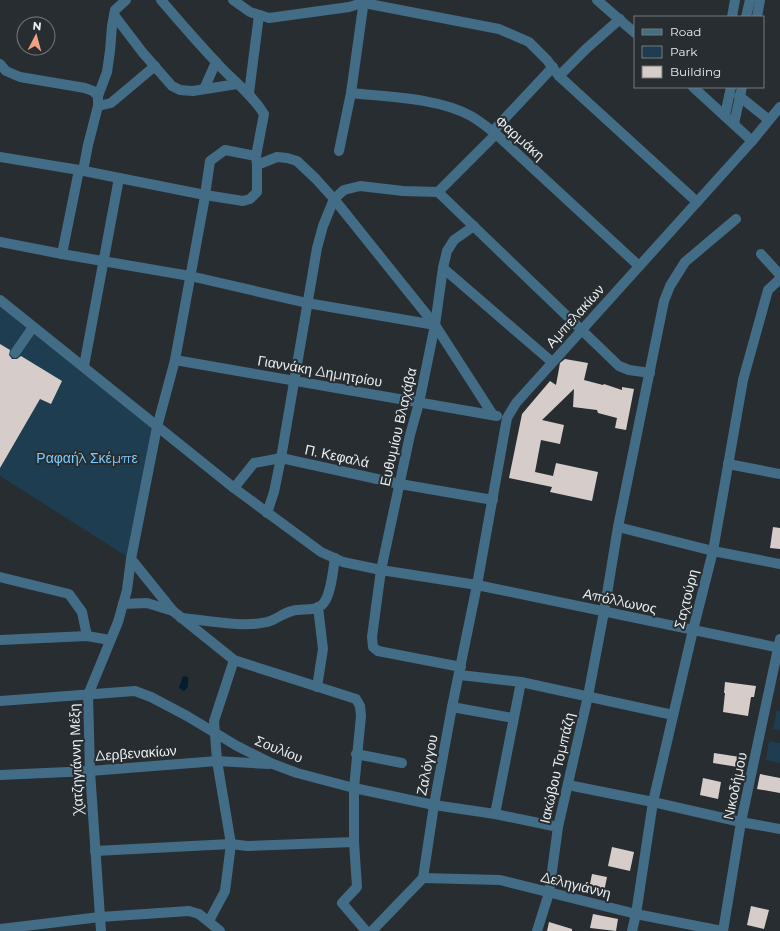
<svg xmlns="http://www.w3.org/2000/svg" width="780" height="931" viewBox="0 0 780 931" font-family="Montserrat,sans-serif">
	<rect width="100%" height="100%" fill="#282d31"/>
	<g fill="#1e3d50">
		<polygon points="0,300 157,427 131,559 0,476"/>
		<polygon points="777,710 780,711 780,730 773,729"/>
		<polygon points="769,741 780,743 780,763 766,760"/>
	</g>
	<path fill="#011d2e" d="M 183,676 L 188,677 C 189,680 187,684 188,687 L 184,691 L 179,688 Z"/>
	<g fill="#d6cdca">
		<polygon points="0,344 10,350 9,355 12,359 17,359 21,356 62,381 51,404 40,399 0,468"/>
		<polygon points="565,359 588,363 584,380 603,385 604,384 622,390 622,387 634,389 626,430 615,428 617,418 598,413 597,410 573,407 574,389 542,420 564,425 560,444 541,440 535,472 553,476 556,463 598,472 592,501 550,492 552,487 509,478 522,414 550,381 556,385 560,363"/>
		<polygon points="773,527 780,528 780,549 770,548"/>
		<polygon points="725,682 756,686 754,697 751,697 748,716 723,712 725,693 724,693"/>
		<polygon points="714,753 740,757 738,767 713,763"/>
		<polygon points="760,774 780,778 780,793 757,789"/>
		<polygon points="703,778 721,782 718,799 700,795"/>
		<polygon points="612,847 634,852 630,871 608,866"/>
		<polygon points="592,874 607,877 604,892 589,889"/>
		<polygon points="751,906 769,910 764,929 747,925"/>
		<polygon points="593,914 618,919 616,931 590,928"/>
		<polygon points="549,922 572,929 572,931 547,931"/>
	</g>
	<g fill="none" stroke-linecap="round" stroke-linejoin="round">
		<g stroke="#436c86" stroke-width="10">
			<path d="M 161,0 C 179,21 197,42 216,62 C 232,80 252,94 264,114 L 256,156 L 257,165 L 277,157 L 287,158 L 297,161 L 316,179 L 334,199 L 435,325 L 493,415"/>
			<polyline points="233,0 250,12 269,18 349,7 369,1"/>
			<polyline points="597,0 635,33"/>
			<polyline points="364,3 499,29 529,42 547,60 559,76 697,202"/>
			<polyline points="114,15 143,53 172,86 180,90 193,91 237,84"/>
			<polyline points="732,17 735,0"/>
			<polyline points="746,17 750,0"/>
			<polyline points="757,17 760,0"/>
			<polyline points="0,64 6,71 20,77 85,88 93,91 98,96 98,106 88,145 83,171"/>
			<polyline points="559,76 586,49 620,19"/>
			<polyline points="693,87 752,141"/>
			<polyline points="204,89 216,62"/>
			<polyline points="249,93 259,15"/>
			<path d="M 351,93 C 388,97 439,98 471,116 C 480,121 488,128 496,134 L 639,266"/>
			<polyline points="98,96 107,72 110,51 112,26 115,10 126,0"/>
			<polyline points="739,96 769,120"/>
			<polyline points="98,106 111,103 155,66"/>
			<polyline points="725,115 731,87"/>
			<polyline points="734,124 742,87"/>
			<polyline points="493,131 553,67"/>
			<polyline points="339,151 351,93 364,0"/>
			<polyline points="0,157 79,170 205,195 243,201 250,199 257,192 257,165"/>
			<polyline points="79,170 62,254 190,276 307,303 435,325"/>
			<polyline points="438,192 496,134"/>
			<polyline points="0,242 62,254"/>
			<polyline points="761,254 780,275"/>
			<polyline points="443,268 552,362"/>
			<polyline points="0,300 234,488 321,552 343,562 381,570 477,585 780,648"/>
			<polyline points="15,353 33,327"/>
			<polyline points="175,360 497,416"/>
			<polyline points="84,366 119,178"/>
			<polyline points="728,464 780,474"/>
			<polyline points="234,488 254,463 281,458 400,484 493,500"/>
			<polyline points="267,513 274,492 281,458 317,248 323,226 334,199 344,190 360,186 403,191 438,192 619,366 629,370 650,373"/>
			<polyline points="618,527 713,551 780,564"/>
			<polyline points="131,559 173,611 234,660 356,699 360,706 361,716 354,788 354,842 357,887 342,903 366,931"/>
			<polyline points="0,577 69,594 82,612 87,636"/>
			<polyline points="123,604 147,603 173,611"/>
			<path d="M 181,618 C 206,620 243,628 267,622 C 276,620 283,613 292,611 C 301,608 314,612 322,605 C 331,597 333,570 335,558"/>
			<polyline points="0,640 87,636 110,640"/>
			<polyline points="461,667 378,651 373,647 372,637 381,570 410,435 419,403 435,325 443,268 447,251 454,240 474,226"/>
			<polyline points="460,675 521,682 673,715"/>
			<polyline points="317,687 323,649 318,607"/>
			<polyline points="0,701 135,691 151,697 187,716 237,746 273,764 297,773 354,788 434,805 495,814 558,827"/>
			<polyline points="452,707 513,718"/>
			<polyline points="356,754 402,763"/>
			<polyline points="0,775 90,771 217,761 269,764"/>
			<polyline points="568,785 653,802 741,822 780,829"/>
			<polyline points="495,814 521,682"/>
			<polyline points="95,851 231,844 247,846 354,842"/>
			<polyline points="423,878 500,880 636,914 722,931"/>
			<polyline points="209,921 225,891 231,844 217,761 214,721 234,660"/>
			<polyline points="0,929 100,917 189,911 199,914 220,931"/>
			<polyline points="101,931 90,771 88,695 118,622 127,590 131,559 157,427 175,360 204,202 210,161 225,150 256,156"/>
			<polyline points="372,931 423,878 434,805 452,707 477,585 507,418 516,403 752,141 780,107"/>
			<polyline points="537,931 549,893 558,827 588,696 604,612 618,527 664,301 670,286 685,262 736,219"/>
			<polyline points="632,931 636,914 653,802 693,630 713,551 743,380 768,290 780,279"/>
			<polyline points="723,931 741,822 780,639"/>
		</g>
	</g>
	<g text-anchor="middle" stroke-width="4" stroke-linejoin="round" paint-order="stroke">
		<g font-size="14" fill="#eaeef0" stroke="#282d31">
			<text transform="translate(520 138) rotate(41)" y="5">Φαρμάκη</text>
			<text transform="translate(575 316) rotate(-48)" y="5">Αμπελακίων</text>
			<text transform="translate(320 371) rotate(10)" y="5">Γιαννάκη Δημητρίου</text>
			<text transform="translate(398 427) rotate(-77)" y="5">Ευθυμίου Βλαχάβα</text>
			<text transform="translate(337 456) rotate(12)" y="5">Π. Κεφαλά</text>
			<text transform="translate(686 599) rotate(-76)" y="5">Σαχτούρη</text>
			<text transform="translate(620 601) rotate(12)" y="5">Απόλλωνος</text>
			<text transform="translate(279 749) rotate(22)" y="5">Σουλίου</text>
			<text transform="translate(136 753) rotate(-4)" y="5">Δερβενακίων</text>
			<text transform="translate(76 759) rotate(-92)" y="5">Χατζηγιάννη Μέξη</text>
			<text transform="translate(427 765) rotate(-79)" y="5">Ζαλόγγου</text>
			<text transform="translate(557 768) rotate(-77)" y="5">Ιακώβου Τομπάζη</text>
			<text transform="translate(735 786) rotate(-78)" y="5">Νικοδήμου</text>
			<text transform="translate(576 885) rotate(14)" y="5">Δεληγιάννη</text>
		</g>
		<g font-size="14" fill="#79ccfe" stroke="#282d31">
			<text x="87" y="463">Ραφαήλ Σκέμπε</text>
		</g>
	</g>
	<rect x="634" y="16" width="130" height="72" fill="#282d31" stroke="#767a7d"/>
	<rect x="642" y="29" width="20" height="6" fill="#436c86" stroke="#767a7d"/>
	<text x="670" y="36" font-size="12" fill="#eaeef0">Road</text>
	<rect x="642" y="46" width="20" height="12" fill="#1e3d50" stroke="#767a7d"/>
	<text x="670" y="56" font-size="12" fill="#eaeef0">Park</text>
	<rect x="642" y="66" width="20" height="12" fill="#d6cdca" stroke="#767a7d"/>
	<text x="670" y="76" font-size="12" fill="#eaeef0">Building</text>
	<g transform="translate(36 36) rotate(6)"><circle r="19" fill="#282d31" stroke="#767a7d"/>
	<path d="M0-3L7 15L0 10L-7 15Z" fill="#f2a081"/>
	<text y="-6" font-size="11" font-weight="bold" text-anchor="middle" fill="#eaeef0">N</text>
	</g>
</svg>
